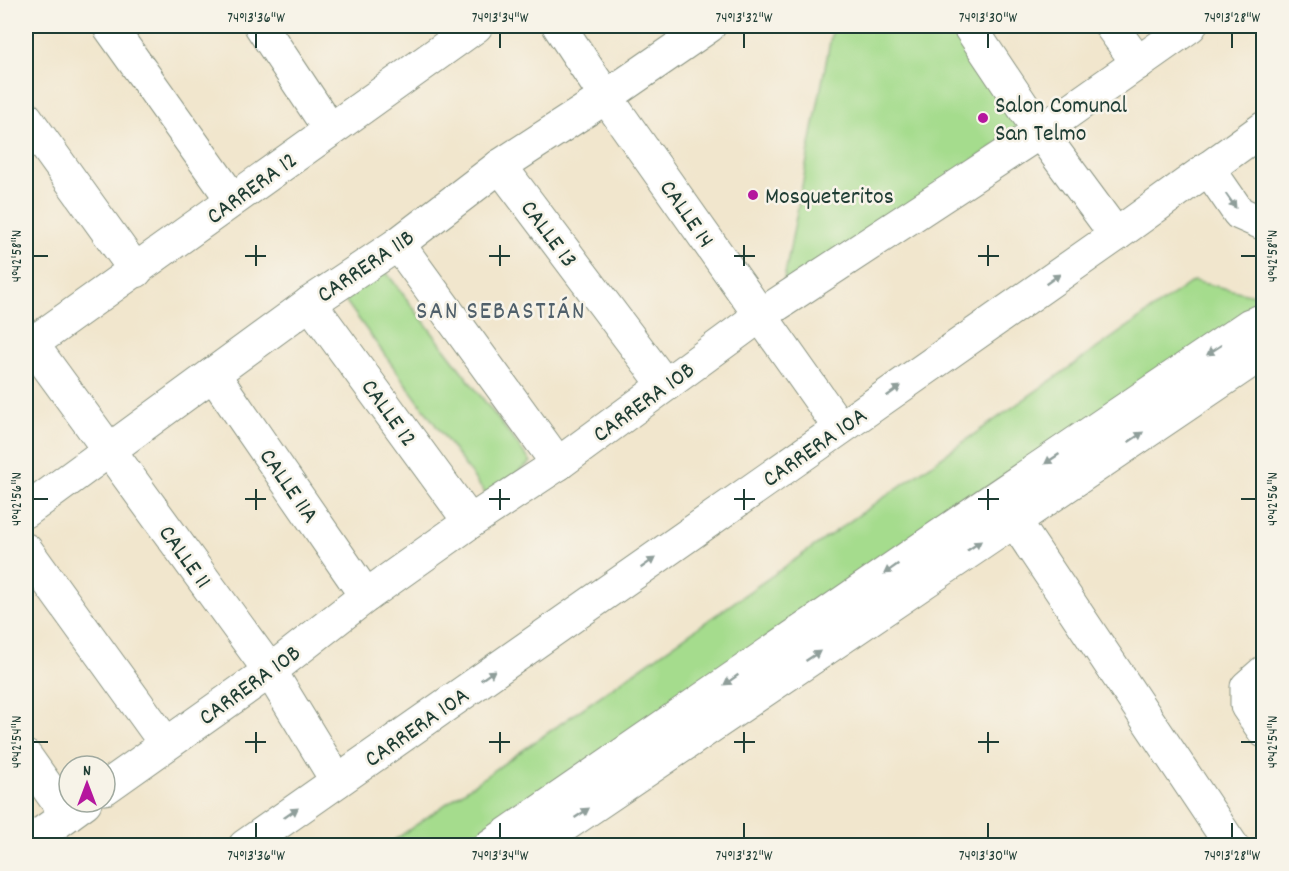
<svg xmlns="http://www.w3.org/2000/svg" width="1289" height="871" viewBox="0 0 1289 871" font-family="Dekko,sans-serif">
	<rect width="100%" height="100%" fill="#f7f3e8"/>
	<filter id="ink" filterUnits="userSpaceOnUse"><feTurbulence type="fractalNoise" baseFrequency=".0167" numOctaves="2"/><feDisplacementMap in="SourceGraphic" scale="12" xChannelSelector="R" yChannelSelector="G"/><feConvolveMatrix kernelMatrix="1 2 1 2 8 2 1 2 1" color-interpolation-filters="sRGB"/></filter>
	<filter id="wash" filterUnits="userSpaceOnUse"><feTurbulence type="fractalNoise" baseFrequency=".008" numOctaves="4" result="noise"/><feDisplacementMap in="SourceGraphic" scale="24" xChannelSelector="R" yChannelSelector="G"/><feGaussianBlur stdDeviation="1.35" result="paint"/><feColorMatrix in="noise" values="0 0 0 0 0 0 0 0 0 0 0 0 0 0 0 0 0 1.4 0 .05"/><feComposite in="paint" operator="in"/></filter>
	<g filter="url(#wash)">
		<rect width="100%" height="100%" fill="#f1e6cd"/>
		<g fill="#a5dc8d" stroke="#628c60" stroke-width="1.5">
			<polygon points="833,26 951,26 1023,126 781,295"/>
			<polygon points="383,268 531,462 487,496 342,296"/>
			<polygon points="1193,281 1263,297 1263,303 854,577 470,845 386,846"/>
		</g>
	</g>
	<g filter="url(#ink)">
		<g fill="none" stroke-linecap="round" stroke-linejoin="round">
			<g stroke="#889280" stroke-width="35">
				<g id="minor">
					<polyline points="109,26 232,199"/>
					<polyline points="261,26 330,130"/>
					<polyline points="559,26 606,97 840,428"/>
					<polyline points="969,26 1040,132 1116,235"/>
					<polyline points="1111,26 1138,63"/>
					<polyline points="26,118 136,271"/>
					<polyline points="500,166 665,385"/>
					<polyline points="1208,168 1239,213 1264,224"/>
					<polyline points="398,244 558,464"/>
					<polyline points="310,303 470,522"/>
					<polyline points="26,336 270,671 337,781"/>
					<polyline points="26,348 476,26"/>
					<polyline points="213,374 366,596"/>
					<polyline points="1002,502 1232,846"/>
					<polyline points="26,511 310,303 398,244 500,166 606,97 709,26"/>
					<polyline points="26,550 166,744"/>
					<polyline points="1264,672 1247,687 1247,706 1264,731"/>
					<polyline points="26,757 67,815"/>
					<polyline points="105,788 270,671 366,596 470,522 558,464 761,315 1040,132 1190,26"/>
					<polyline points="26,845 85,802"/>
					<polyline points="245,846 1116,235 1264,128"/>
					<polyline points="490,846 998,496 1250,325 1264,320"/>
					<polyline points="534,846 1264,352"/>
				</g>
			</g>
			<use href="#minor" stroke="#fff" stroke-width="33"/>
		</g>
		<defs><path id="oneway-solid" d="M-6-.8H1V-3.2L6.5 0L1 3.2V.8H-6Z" transform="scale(1.5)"/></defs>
		<g fill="#8f9e9a">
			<use href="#oneway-solid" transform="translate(1231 201) rotate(55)"/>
			<use href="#oneway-solid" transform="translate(1053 279) rotate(-35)"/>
			<use href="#oneway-solid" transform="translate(1214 350) rotate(146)"/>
			<use href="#oneway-solid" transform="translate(894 391) rotate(-35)"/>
			<use href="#oneway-solid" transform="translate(1136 437) rotate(-34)"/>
			<use href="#oneway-solid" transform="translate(1052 459) rotate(146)"/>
			<use href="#oneway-solid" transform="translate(974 546) rotate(-34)"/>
			<use href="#oneway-solid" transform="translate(648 563) rotate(-35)"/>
			<use href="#oneway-solid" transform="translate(891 569) rotate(145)"/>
			<use href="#oneway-solid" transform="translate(813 656) rotate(-34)"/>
			<use href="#oneway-solid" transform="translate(488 675) rotate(-35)"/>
			<use href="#oneway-solid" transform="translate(731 680) rotate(145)"/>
			<use href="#oneway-solid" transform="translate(291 813) rotate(-35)"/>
			<use href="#oneway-solid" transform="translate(582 813) rotate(-34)"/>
		</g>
	</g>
	<path fill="none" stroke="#1f3d34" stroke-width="2" d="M 256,33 L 256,48M 500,33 L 500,48M 744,33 L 744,48M 988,33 L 988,48M 1232,33 L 1232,48M 256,245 L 256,266M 500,245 L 500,266M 744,245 L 744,266M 988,245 L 988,266M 33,256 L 48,256M 245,256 L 266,256M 489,256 L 510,256M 734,256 L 755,256M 978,256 L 999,256M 1241,256 L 1256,256M 256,489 L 256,510M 500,489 L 500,510M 744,489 L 744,510M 988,489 L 988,510M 33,499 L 48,499M 245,499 L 266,499M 489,499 L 510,499M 734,499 L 755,499M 978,499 L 999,499M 1241,499 L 1256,499M 256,732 L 256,753M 500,732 L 500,753M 744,732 L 744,753M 988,732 L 988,753M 33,742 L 48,742M 245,742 L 266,742M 489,742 L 510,742M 734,742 L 755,742M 978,742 L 999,742M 1241,742 L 1256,742M 256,823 L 256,838M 500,823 L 500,838M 744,823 L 744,838M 988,823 L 988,838M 1232,823 L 1232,838"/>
	<g fill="#b5179e" stroke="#f7f3e8" stroke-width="2">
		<circle cx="983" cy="118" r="6"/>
		<circle cx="753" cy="195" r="6"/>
	</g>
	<g text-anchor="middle" stroke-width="5" stroke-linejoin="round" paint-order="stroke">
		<g font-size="24" fill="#1f3d34" stroke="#f7f3e8" text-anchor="start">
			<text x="995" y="112">Salon Comunal<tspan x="995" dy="28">San Telmo</tspan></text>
			<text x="765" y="203">Mosqueteritos</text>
		</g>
		<g font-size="24" fill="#1f3d34" stroke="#f7f3e8">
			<text transform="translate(251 187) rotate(-36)" y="8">CARRERA 12</text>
			<text transform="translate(688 213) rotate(55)" y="8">CALLE 14</text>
			<text transform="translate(550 233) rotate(53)" y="8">CALLE 13</text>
			<text transform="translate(365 265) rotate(-34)" y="8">CARRERA 11B</text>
			<text transform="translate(643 401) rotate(-36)" y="8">CARRERA 10B</text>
			<text transform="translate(390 412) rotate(54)" y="8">CALLE 12</text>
			<text transform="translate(814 446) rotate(-35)" y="8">CARRERA 10A</text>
			<text transform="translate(290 485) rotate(55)" y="8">CALLE 11A</text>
			<text transform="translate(186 556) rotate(54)" y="8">CALLE 11</text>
			<text transform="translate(249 684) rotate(-36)" y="8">CARRERA 10B</text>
			<text transform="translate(416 726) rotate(-35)" y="8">CARRERA 10A</text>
		</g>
		<g font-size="26" letter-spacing="1.5" fill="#50606b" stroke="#f7f3e8">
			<text x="501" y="318">SAN SEBASTIÁN</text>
		</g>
	</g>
	<rect width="1289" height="871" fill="none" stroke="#f7f3e8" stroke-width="66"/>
	<g transform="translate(87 784)"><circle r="28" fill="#f7f3e8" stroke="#a1aaa0" stroke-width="1.5"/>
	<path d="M0-4.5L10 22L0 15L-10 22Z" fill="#b5179e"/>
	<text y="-9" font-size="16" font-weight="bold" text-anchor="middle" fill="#1f3d34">N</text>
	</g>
	<rect x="33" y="33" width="1223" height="805" fill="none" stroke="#1f3d34" stroke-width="2"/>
	<g font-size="15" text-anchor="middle" fill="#1f3d34">
		<text x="256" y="22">74°13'36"W</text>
		<text x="500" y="22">74°13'34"W</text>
		<text x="744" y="22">74°13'32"W</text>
		<text x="988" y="22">74°13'30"W</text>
		<text x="1232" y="22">74°13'28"W</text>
		<text transform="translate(16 256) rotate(-90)" y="5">4°42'58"N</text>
		<text transform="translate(1272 256) rotate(-90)" y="5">4°42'58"N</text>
		<text transform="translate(16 499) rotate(-90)" y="5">4°42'56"N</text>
		<text transform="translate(1272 499) rotate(-90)" y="5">4°42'56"N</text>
		<text transform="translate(16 742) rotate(-90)" y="5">4°42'54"N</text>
		<text transform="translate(1272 742) rotate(-90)" y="5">4°42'54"N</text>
		<text x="256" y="860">74°13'36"W</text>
		<text x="500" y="860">74°13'34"W</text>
		<text x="744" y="860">74°13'32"W</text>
		<text x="988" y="860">74°13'30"W</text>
		<text x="1232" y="860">74°13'28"W</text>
	</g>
</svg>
